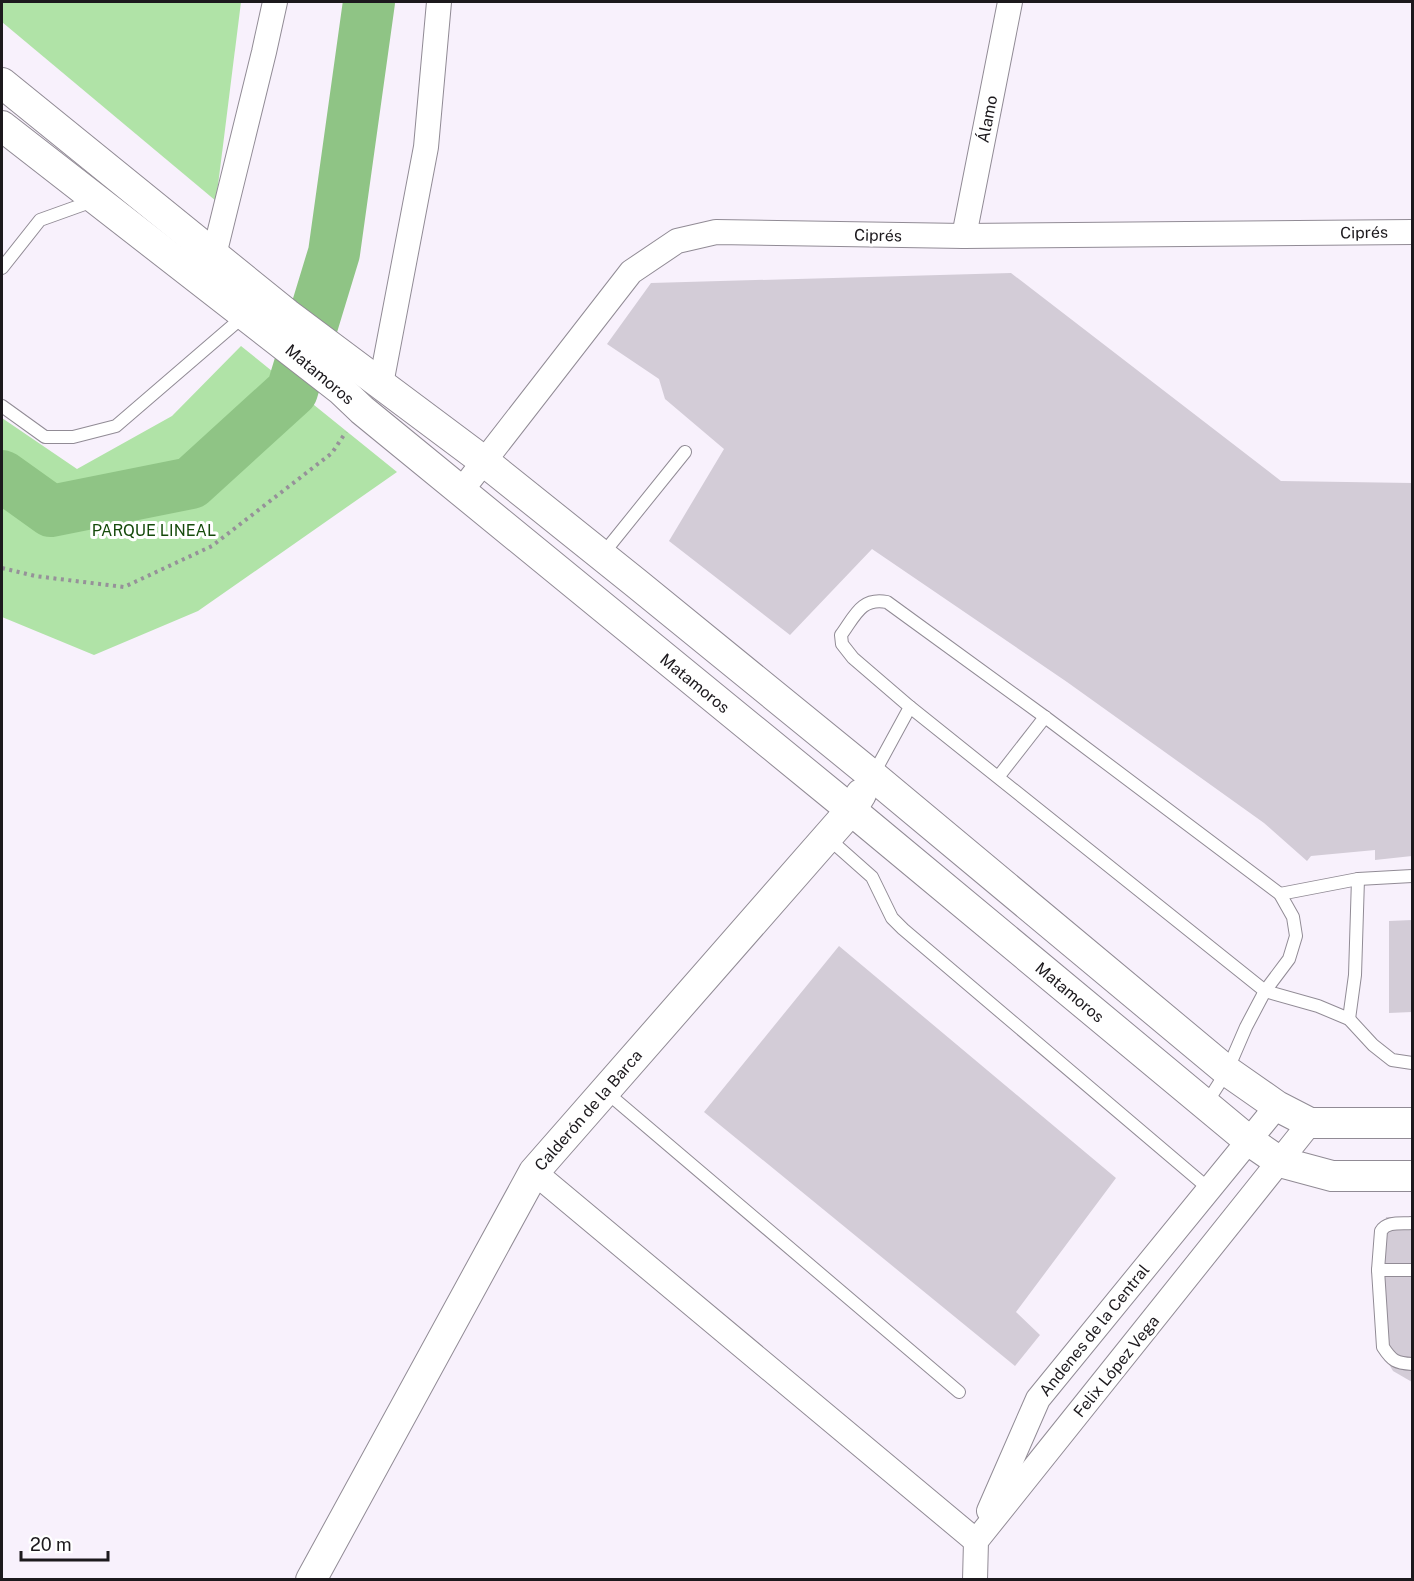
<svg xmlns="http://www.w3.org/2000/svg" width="1414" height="1581" viewBox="0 0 1414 1581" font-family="'Public Sans',sans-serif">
	<rect width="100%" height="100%" fill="#f8f1fc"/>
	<g fill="#b0e3a7">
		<polygon points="2,2 241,2 216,201 2,22"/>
		<polygon points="241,346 397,472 198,611 94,655 2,617 2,418 77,469 172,416"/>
	</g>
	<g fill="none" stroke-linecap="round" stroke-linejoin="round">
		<polyline stroke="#8fc485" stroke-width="52" points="2,476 51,511 191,483 292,391 334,253 369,2"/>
	</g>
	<g fill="#d3ccd7">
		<polygon points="1011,273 1281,481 1412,483 1412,856 1375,860 1375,850 1311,856 1307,861 1264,823 1067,682 872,549 790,635 669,541 724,449 665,399 659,379 607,344 651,283"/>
		<polygon points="1412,920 1412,1012 1389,1013 1389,921"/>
		<polygon points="839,946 1116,1178 1016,1312 1040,1335 1015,1366 704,1112"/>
		<polygon points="1386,1217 1412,1217 1412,1382 1393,1371 1380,1349"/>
	</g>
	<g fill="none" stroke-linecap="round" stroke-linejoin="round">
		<g stroke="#918b95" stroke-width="14">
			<g id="service">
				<polyline points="2,268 40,220 93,201"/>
				<polyline points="2,406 45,437 73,437 116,426 245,315"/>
				<polyline points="602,555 685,452"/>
				<polyline points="910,707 1265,991 1318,1006 1349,1019 1373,1045 1392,1060 1412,1063"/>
				<path d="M 873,775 L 910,707 L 853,658 L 842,644 L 841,635 C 855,616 861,597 887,602 L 1045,717 L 1280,894 L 1293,917 L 1296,936 L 1289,959 L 1265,991 L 1246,1027 L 1227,1071 L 1206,1104"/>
				<polyline points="999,776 1045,717"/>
				<polyline points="828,838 872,877 892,918 903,929 1208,1188"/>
				<polyline points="1280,894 1358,879 1412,876"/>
				<polyline points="1349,1019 1355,975 1358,879"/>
				<polyline points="605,1091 959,1392"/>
				<path d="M 1412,1223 C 1401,1224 1387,1221 1381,1231 L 1378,1270 L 1383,1347 C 1392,1361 1396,1363 1412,1364"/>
				<polyline points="1378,1270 1412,1270"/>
			</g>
		</g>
		<g stroke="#918b95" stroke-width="26">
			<g id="minor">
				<polyline points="964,236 1010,2"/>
				<polyline points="214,255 264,52 275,2"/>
				<polyline points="381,384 426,147 439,2"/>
				<polyline points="461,491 631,272 677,241 716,232 964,236 1412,232"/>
				<polyline points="534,1172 976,1541"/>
				<polyline points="989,1511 1038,1399 1277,1106"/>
				<polyline points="975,1580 976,1541 1310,1123"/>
			</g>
		</g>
		<g stroke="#918b95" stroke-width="32">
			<g id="tertiary">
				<polyline points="2,83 287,314 485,462 636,583 873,776 1227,1071 1277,1106 1310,1123 1412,1123"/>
				<polyline points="2,126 341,390 362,410 851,810 1248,1140 1280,1162 1332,1176 1412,1176"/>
				<polyline points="311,1580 534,1172 851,810 861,794"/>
			</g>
		</g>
		<polyline stroke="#969199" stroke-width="4" stroke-dasharray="3 4.5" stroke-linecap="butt" points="2,568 35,576 124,587 212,546 332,453 346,432"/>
		<use href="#service" stroke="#fff" stroke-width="12"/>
		<use href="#minor" stroke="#fff" stroke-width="24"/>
		<use href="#tertiary" stroke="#fff" stroke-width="30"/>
	</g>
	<g text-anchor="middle" stroke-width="6" stroke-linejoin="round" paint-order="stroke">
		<g font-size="16" fill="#1c191d" stroke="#fff">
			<text transform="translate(987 119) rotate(-79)" y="6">Álamo</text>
			<text transform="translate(1364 232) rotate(-1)" y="6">Ciprés</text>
			<text transform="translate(878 235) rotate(1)" y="6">Ciprés</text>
			<text transform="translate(320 374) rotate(40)" y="6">Matamoros</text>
			<text transform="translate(695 683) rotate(39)" y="6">Matamoros</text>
			<text transform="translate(1070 992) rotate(40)" y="6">Matamoros</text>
			<text transform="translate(588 1110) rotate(-49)" y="6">Calderón de la Barca</text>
			<text transform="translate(1094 1330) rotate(-51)" y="6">Andenes de la Central</text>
			<text transform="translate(1116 1366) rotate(-51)" y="6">Felix López Vega</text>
		</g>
		<g font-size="16" fill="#154a0b" stroke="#fff">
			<text x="154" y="536">PARQUE LINEAL</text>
		</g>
	</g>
	<rect width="1414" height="1581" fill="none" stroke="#1c191d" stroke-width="6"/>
	<path d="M21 1551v9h87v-9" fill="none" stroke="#1c191d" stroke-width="3"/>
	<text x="30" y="1551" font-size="18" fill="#1c191d" stroke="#ffffff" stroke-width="4.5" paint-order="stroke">20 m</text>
</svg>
